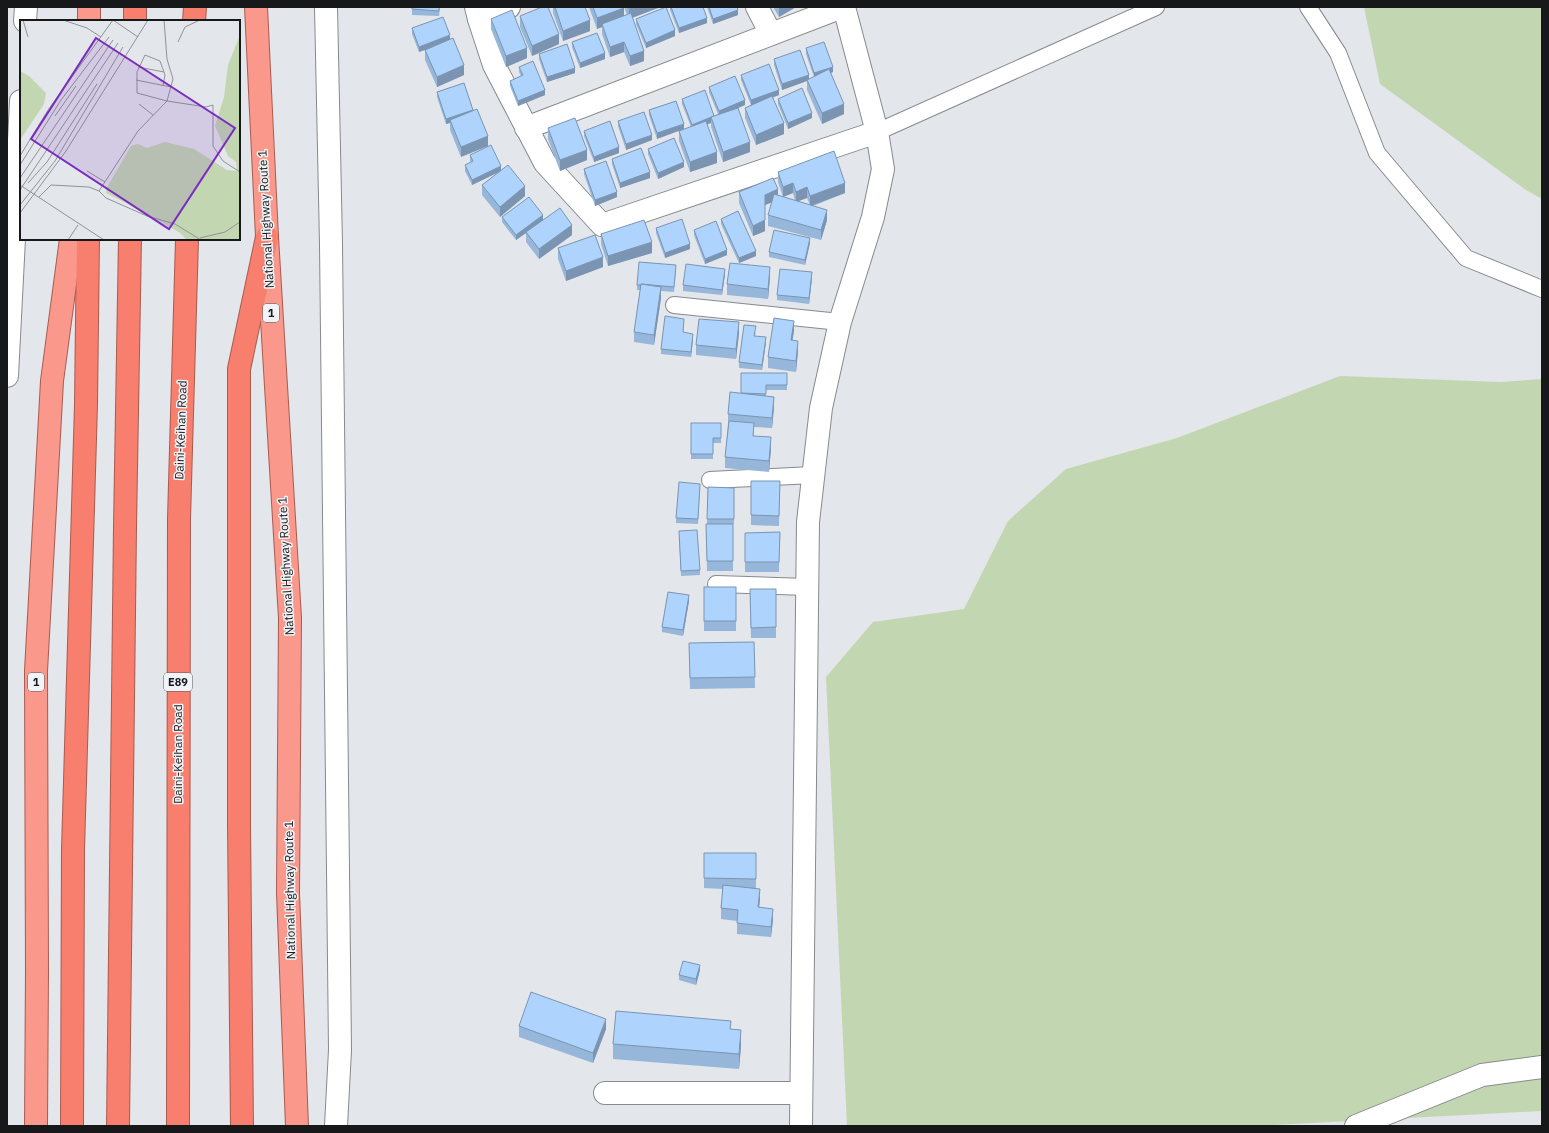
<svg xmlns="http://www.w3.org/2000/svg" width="1549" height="1133" viewBox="0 0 1549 1133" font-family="'IBM Plex Sans',sans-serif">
	<rect width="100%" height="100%" fill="#e3e6ea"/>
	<g fill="#c2d7b1">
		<polygon points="1364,7 1542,7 1542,199 1526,190 1380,84"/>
		<polygon points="1340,376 1500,382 1542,379 1542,1111 1254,1126 847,1126 826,677 873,622 964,609 1008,521 1066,469 1177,438"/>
	</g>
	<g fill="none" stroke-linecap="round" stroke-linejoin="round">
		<g stroke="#878a8d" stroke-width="18">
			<g id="service">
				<polyline points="1308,7 1338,53 1377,153 1466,258 1542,289"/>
				<polyline points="877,132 1156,7"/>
				<polyline points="674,305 840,322"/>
				<polyline points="710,480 813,475"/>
				<polyline points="716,584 807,587"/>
			</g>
		</g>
		<g stroke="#878a8d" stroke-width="24">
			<g id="minor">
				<polyline points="326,7 331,244 340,1050 336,1126"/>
				<polyline points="476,7 479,19 494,65 545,163 602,225 877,132"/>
				<polyline points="757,7 771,34"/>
				<polyline points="479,19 509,7"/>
				<polyline points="25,21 26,7"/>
				<polyline points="526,128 842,7"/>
				<polyline points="7,376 21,101"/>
				<polyline points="605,1093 801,1093"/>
				<polyline points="801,1126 808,522 821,408 840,322 873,217 883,169 877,132 844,7"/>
				<polyline points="1356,1126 1482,1075 1542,1067"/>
			</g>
		</g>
		<g stroke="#a95b50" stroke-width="24">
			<g id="trunk">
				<polyline points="256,7 267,237 290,618 288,893 297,1126"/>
				<polyline points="89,21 89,7"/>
				<polyline points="36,1126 37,970 36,671 52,381 71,239"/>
			</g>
		</g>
		<g stroke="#a95b50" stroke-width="24">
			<g id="motorway">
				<polyline points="135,21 135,7"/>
				<polyline points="194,21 195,7"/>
				<polyline points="72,1126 73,850 86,404 88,239"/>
				<polyline points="118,1126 125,527 130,239"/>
				<polyline points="178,1126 179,519 187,239"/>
				<polyline points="242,1126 239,825 239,369 267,237"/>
			</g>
		</g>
		<use href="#service" stroke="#fff" stroke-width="16"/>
		<use href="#minor" stroke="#fff" stroke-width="22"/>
		<use href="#trunk" stroke="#fa988b" stroke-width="22"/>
		<use href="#motorway" stroke="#f87f6e" stroke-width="22"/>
	</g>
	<g fill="#96b6da" fill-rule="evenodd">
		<polygon points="412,7 440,7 439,16 412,15"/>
		<polygon points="553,7 585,7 590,31 563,41 553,13"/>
		<polygon points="589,7 623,7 624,16 627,15 624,7 658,7 658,8 632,18 644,61 630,66 624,52 610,57 602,34 602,27 597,29"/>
		<polygon points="670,7 703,7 707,23 679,33 670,10"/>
		<polygon points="707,7 737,7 738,15 713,24"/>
		<polygon points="773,7 796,7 779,17"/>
		<polygon points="520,16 559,44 532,56 520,27"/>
		<polygon points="491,19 527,58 506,67 491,29"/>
		<polygon points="636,19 675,36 646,48 636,24"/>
		<polygon points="412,28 450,39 464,75 437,87 425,60 425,50 419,52 412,34"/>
		<polygon points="572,42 605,59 580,68 572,47"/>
		<polygon points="806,48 833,72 831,73 844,114 822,124 807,90 807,81 782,90 774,65 774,59 809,79 814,77 806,54"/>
		<polygon points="539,54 575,73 547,82 539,59"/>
		<polygon points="519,67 545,95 518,106 510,86 510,81 521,76 519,72"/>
		<polygon points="741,75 779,95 773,97 784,134 756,145 745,118 745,108 751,105 741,80"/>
		<polygon points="464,83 461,157 450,130 450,123 446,124 437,97 437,92"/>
		<polygon points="709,87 745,105 738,108 750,152 723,162 711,127 711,123 707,124 717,163 690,172 679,141 679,131 691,127 682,104 682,99 714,116 718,114 709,92"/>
		<polygon points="778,99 812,118 788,129 778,104"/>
		<polygon points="676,101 657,139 649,115 649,110"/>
		<polygon points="618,121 652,140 626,150 618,126"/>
		<polygon points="548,128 587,160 560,171 548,139"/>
		<polygon points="584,131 619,153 594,162 584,136"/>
		<polygon points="648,149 684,167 658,179 648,154"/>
		<polygon points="470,155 501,170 525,196 500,217 482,195 482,185 499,172 472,185 465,171 465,165 471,162 470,161"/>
		<polygon points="612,159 650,178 620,188 612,164"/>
		<polygon points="584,169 617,197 595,206 584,174"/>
		<path d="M 778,172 L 845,193 L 813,206 L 827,220 L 821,240 L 768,226 L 768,215 L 772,202 L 765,205 L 765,231 L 753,236 L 739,203 L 739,192 L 778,195 L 795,201 L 793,193 L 783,197 L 778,182 ZM 807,198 L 810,205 L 798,201 Z"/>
		<polygon points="502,217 543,219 572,235 539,259 526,242 526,233 516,240 502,222"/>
		<polygon points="721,219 756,256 739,263 721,224"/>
		<polygon points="656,228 690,249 665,258 656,233"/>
		<polygon points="694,230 727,255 705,264 694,235"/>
		<polygon points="601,234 652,253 608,266 601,244"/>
		<polygon points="810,243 805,265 769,257 769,252"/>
		<polygon points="558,248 603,267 566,281 558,259"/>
		<polygon points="676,270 674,292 661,291 661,298 654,345 634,342 634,332 640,290 637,290 637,285"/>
		<polygon points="725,274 722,295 683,291 683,285"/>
		<polygon points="770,277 768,299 727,295 727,284"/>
		<polygon points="812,278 809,304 777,300 777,295"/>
		<polygon points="684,324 683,332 693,339 691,357 661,354 661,349"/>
		<polygon points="794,331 792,340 798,351 796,372 768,368 768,357"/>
		<polygon points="756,332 755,336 766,342 762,370 739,368 739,362"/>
		<polygon points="739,333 736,359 696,355 696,345"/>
		<polygon points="787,373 787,390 766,390 766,396 774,407 772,428 754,427 754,436 771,448 769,472 725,468 725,457 728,424 728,414 741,393"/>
		<polygon points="691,423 721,423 721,443 713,443 713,459 691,459"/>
		<polygon points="751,481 780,481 779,526 751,525"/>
		<polygon points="708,487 734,488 734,524 733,524 733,571 707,571 706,524 723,524 707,524"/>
		<polygon points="700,489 698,524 676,523 676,518"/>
		<polygon points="780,532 779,572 745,572 745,533"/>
		<polygon points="679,536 700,570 700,575 681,576"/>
		<rect x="704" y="587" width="32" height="44"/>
		<polygon points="750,589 776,589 776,638 751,638"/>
		<polygon points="689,601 683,636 662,632 662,627"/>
		<polygon points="754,642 755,688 690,689 689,643"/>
		<polygon points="704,853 756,853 756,889 760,899 759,907 773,919 771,937 737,934 737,921 721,919 721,908 723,889 704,888"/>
		<polygon points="700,970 696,985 679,980 679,975"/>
		<polygon points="519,1026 606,1029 593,1063 519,1037"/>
		<polygon points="731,1029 741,1046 739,1069 613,1059 613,1044"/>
	</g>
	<g fill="#7a94b2">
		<polygon points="634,7 658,7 658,8 629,19 629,9"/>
		<polygon points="779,7 796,7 779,17"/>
		<polygon points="624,8 624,18 602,24 602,27 597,29 597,18"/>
		<polygon points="738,10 738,15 713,24 713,19"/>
		<polygon points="707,18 707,23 679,33 679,28"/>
		<polygon points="590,20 590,31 563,41 563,31"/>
		<polygon points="675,30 675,36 646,48 646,43"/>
		<polygon points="559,34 559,44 532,56 532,46"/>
		<polygon points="450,35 450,40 419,52 419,47"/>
		<polygon points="624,42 624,52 610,57 610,47"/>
		<polygon points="527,48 527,58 506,67 506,56"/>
		<polygon points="644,51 644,61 630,66 630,56"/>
		<polygon points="605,53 605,59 580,68 580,63"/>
		<polygon points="464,65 464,75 437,87 437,77"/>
		<polygon points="833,67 833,72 814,79 814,73"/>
		<polygon points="575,68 575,73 547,82 547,77"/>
		<polygon points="809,75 809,80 807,80 807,81 782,90 782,84"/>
		<polygon points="545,90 545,95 518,106 518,101"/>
		<polygon points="779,90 779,95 751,106 751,100"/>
		<polygon points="745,100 745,105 719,116 719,111"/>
		<polygon points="844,104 844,114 822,124 822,113"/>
		<polygon points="473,110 473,115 450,120 450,123 446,124 446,119"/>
		<polygon points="812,113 812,118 788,129 788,123"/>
		<polygon points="711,117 711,123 692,130 692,125"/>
		<polygon points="784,123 784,134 756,145 756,135"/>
		<polygon points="684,124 684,129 657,139 657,133"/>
		<polygon points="652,135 652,140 626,150 626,144"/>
		<polygon points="488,136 488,146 461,157 461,147"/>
		<polygon points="750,142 750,152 723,162 723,152"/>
		<polygon points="619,147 619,153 594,162 594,157"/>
		<polygon points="587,150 587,160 560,171 560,160"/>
		<polygon points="717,152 717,163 690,172 690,162"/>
		<polygon points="684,162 684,167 658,179 658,173"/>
		<polygon points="501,166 501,171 472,185 472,180"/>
		<polygon points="650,172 650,178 620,188 620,183"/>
		<polygon points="793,183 793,193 783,197 783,187"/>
		<polygon points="845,183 845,193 810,206 810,196"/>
		<polygon points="525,186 525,196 500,217 500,207"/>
		<polygon points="807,187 807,198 796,202 796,192"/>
		<polygon points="778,189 778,200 765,205 765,231 753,236 753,226 765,195"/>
		<polygon points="617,192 617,197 595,206 595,200"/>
		<polygon points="827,210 827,220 821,240 821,230"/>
		<polygon points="543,215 543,220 526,232 526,233 516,240 516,235"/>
		<polygon points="572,225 572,235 539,259 539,249"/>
		<polygon points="810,238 810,243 805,265 805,260"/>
		<polygon points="652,242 652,253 608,266 608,256"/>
		<polygon points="690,244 690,249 665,258 665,253"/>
		<polygon points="727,250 727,255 705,264 705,259"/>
		<polygon points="756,251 756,256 739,263 739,258"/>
		<polygon points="603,257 603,267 566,281 566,271"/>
		<polygon points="770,267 770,277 768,299 768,289"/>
		<polygon points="725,269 725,274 722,295 722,290"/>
		<polygon points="812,272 812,278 809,304 809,298"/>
		<polygon points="661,287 661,298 654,345 654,335"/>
		<polygon points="794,321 794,331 791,350 791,340"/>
		<polygon points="739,322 739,333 736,359 736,349"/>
		<polygon points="693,334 693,339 691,357 691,352"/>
		<polygon points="766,337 766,342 762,370 762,365"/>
		<polygon points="798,341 798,351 796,372 796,361"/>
		<polygon points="774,397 774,407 772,428 772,418"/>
		<polygon points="771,437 771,448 769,472 769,461"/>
		<polygon points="689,595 689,601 683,636 683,630"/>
		<polygon points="760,889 760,899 758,918 758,907"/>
		<polygon points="773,909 773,919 771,937 771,927"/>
		<polygon points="700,965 700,970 696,985 696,979"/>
		<polygon points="606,1019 606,1029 593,1063 593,1053"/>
		<polygon points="741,1030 741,1046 739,1069 739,1054"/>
	</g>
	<g fill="#aed4fe" stroke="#7a94b2">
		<polygon points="412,7 439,7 439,11 412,9"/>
		<polygon points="542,7 548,7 559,34 532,46 520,16"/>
		<polygon points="555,7 585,7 590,20 563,31"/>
		<polygon points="593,7 623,7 624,8 597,18"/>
		<polygon points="628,7 634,7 629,9"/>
		<polygon points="666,7 675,30 646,43 636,19"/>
		<polygon points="671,7 703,7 707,18 679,28"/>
		<polygon points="709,7 737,7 738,10 713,19"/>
		<polygon points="512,10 527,48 506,56 491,19"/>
		<polygon points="631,13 644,51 630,56 624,42 610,47 602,24"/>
		<polygon points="443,17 450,35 419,47 412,28"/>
		<polygon points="597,33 605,53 580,63 572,42"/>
		<polygon points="453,38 464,65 437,77 425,50"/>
		<polygon points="824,42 833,67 814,73 806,48"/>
		<polygon points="567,44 575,68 547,77 539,54"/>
		<polygon points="800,50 809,75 782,84 774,59"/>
		<polygon points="533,61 545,90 518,101 510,81 523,75 519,67"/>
		<polygon points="769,64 779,90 751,100 741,75"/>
		<polygon points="829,69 844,104 822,113 807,80"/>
		<polygon points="735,76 745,100 719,111 709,87"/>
		<polygon points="464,83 473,110 446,119 437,92"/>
		<polygon points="802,88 812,113 788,123 778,99"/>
		<polygon points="705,90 714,116 692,125 682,99"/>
		<polygon points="772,96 784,123 756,135 745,108"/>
		<polygon points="676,101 684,124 657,133 649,110"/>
		<polygon points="738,108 750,142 723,152 711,117"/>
		<polygon points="477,109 488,136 461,147 450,120"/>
		<polygon points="644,112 652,135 626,144 618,121"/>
		<polygon points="575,118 587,150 560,160 548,128"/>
		<polygon points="610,121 619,147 594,157 584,131"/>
		<polygon points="706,121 717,152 690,162 679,131"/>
		<polygon points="674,138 684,162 658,173 648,149"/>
		<polygon points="491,145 501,166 472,180 465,165 473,161 470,155"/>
		<polygon points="641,148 650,172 620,183 612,159"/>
		<polygon points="834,151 845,183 810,196 807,187 796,192 793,183 783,187 778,172"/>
		<polygon points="606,161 617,192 595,200 584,169"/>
		<polygon points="508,165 525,186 500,207 482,185"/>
		<polygon points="773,178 778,189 765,195 765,220 753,226 739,192"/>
		<polygon points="774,194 827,210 821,230 768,215"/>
		<polygon points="529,197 543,215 516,235 502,217"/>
		<polygon points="560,208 572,225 539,249 526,232"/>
		<polygon points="738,211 756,251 739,258 721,219"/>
		<polygon points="682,219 690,244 665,253 656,228"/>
		<polygon points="644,220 652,242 608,256 601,234"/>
		<polygon points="716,221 727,250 705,259 694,230"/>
		<polygon points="774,230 810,238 805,260 769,252"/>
		<polygon points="595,235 603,257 566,271 558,248"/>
		<polygon points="639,262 676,265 674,287 641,284 641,285 637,285"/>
		<polygon points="730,263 770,267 768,289 727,284"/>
		<polygon points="686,264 725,269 722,290 683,285"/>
		<polygon points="780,269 812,272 809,298 777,295"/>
		<polygon points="641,284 661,287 654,335 634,332"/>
		<polygon points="665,316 684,319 683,332 693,334 691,352 661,349"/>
		<polygon points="774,318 794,321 791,340 798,341 796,361 768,357"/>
		<polygon points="699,319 739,322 736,349 696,345"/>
		<polygon points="744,325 756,326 754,336 766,337 762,365 739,362"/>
		<polygon points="741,373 787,373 787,385 766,385 766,394 741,393"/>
		<polygon points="730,392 774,397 772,418 728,414"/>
		<polygon points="729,421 754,423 753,436 771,437 769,461 725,457"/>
		<polygon points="691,423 721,423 721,438 713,438 713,454 691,454"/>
		<polygon points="751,481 780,481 779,516 751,515"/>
		<polygon points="679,482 700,484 698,519 676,518"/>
		<polygon points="708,487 734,488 734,519 707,519"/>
		<polygon points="706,524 733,524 733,561 707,561"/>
		<polygon points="697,530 700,570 681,571 679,531"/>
		<polygon points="780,532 779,562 745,562 745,533"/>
		<rect x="704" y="587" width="32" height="34"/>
		<polygon points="750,589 776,589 776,627 751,628"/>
		<polygon points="668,592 689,595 683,630 662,627"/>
		<polygon points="754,642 755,677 690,678 689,643"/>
		<polygon points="704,853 756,853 756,879 704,878"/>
		<polygon points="723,885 760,889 758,907 773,909 771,927 737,923 738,910 721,908"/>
		<polygon points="683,961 700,965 696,979 679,975"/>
		<polygon points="531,992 606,1019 593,1053 519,1026"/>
		<polygon points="616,1011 731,1021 730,1029 741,1030 739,1054 613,1044"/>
	</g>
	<g text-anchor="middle" stroke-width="3" stroke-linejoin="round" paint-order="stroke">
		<g fill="#f0f3f7" stroke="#585a5c" stroke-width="1">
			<rect x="263" y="304" width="16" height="18" rx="3"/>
			<rect x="28" y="673" width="16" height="18" rx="3"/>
			<rect x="164" y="673" width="28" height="18" rx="3"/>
		</g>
		<g font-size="11" font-weight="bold" fill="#171819">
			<text x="271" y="317">1</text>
			<text x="36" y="686">1</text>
			<text x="178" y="686">E89</text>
		</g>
		<g font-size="12" fill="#171819" stroke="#f0f3f7">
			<text transform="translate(266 219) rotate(-93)" y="4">National Highway Route 1</text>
			<text transform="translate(181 430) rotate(-88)" y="4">Daini-Keihan Road</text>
			<text transform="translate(286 566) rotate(-93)" y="4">National Highway Route 1</text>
			<text transform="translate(178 754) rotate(-90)" y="4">Daini-Keihan Road</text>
			<text transform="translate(290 890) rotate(-91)" y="4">National Highway Route 1</text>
		</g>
	</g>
	<g transform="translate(20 20)">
		<rect width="220" height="220" fill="#e3e6ea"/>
		<path d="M 220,15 L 220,220 L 167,220 L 160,213 L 124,192 L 86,173 L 86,169 L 111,126 L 118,124 L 127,128 L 145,122 L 174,129 L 207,150 L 217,151 L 216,142 L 208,136 L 195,106 L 204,77 L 208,45 ZM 0,51 L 9,56 L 26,73 L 24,84 L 0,120 Z" fill="#c2d7b1"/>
		<path fill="none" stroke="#919496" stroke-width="1" d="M 3,0 L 8,17M 43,0 L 67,8 L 81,17M 93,0 L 118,17M 158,22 L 165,7 L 180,0M 118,47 L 144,52M 116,60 L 151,67M 143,66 L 145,55 L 140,41 L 125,35 L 117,52 L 117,73 L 147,81 L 186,87 L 193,85 L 193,126 L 203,141 L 220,152M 119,84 L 133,95M 35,96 L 56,66M 0,136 L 28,90 L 93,0M 0,145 L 41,80 L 89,17M 67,151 L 85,162M 0,158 L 93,20M 8,163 L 27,142 L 77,64M 0,165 L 84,220M 0,170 L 98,23M 79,171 L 118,111 L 147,81 L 153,59 L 147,39 L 144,0M 19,177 L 31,165 L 69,167 L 79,171 L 86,178 L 127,196 L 155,204 L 181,220M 0,185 L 35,141 L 103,27M 0,193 L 46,131 L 128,0M 180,218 L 205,212 L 220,202M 48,220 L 58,205"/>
		<path fill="#7b2cbf" fill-opacity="0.15" stroke="#7b2cbf" stroke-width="2" d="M 76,18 L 215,108 L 149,209 L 11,119 Z"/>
		<rect width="220" height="220" fill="none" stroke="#171819" stroke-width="2"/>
	</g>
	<rect width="1549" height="1133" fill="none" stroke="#171819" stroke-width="16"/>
</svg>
